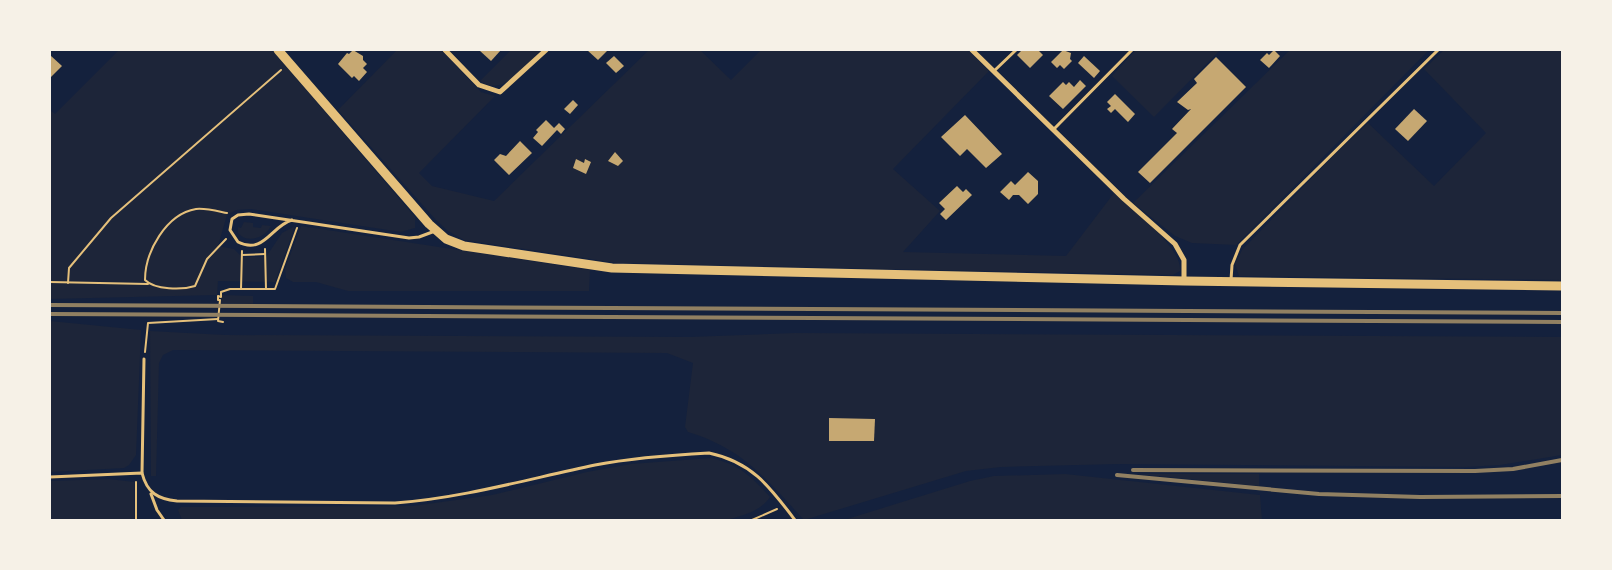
<svg xmlns="http://www.w3.org/2000/svg" width="1612" height="570" viewBox="0 0 1612 570" font-family="Mulish,sans-serif">
	<rect width="100%" height="100%" fill="#14213d"/>
	<g fill="#1d2539">
		<polygon points="119,50 272,50 415,217 415,228 401,232 251,209 236,210 227,215 218,246 234,249 242,257 266,257 282,233 295,226 275,282 218,281 217,295 50,299 50,110 55,114"/>
		<path d="M 397,50 L 441,50 L 481,92 L 495,96 L 419,173 L 432,186 L 494,201 L 649,50 L 700,50 L 731,80 L 761,50 L 968,50 L 989,71 L 893,169 L 940,211 L 903,252 L 1066,256 L 1114,193 C 1132,210 1182,246 1180,271 L 1173,275 L 617,263 L 464,240 L 448,231 L 436,220 L 338,110 Z"/>
		<path d="M 511,50 L 541,50 C 525,66 504,98 480,81 Z"/>
		<polygon points="1136,50 1220,50 1154,117 1112,76"/>
		<polygon points="1290,50 1429,50 1236,245 1192,243 1175,236 1133,203"/>
		<polygon points="1444,50 1562,50 1562,280 1239,276 1235,264 1242,250 1335,154 1368,123 1434,186 1486,133 1424,69"/>
		<path d="M 244,222 L 253,223 L 253,227 L 261,228 L 262,225 L 271,226 C 265,238 247,244 238,233 L 238,227 L 241,228 Z"/>
		<polygon points="301,226 590,270 589,291 348,291 316,282 293,282 286,278 285,269"/>
		<polygon points="222,295 253,296 253,304 221,303"/>
		<polygon points="50,321 141,330 136,455 129,465 124,468 50,472"/>
		<path d="M 150,331 L 225,335 L 690,337 L 795,333 L 1562,337 L 1562,455 L 1500,465 L 1466,467 L 1119,464 L 1001,467 L 966,471 L 804,520 C 766,479 744,449 688,432 L 685,427 L 693,363 L 667,353 L 173,350 L 163,355 L 159,363 L 156,476 L 151,476 Z"/>
		<path d="M 711,458 C 740,465 750,475 770,497 C 760,512 743,515 727,520 L 182,520 L 178,510 L 181,507 L 413,506 L 492,495 L 587,472 L 631,464 Z"/>
		<polygon points="1065,474 1260,495 1262,520 844,520 970,481 994,476"/>
		<polygon points="1137,474 1259,474 1259,486"/>
		<polygon points="109,479 134,482 134,520 50,520 50,481"/>
	</g>
	<g fill="#c6a872">
		<polygon points="353,50 363,56 363,60 367,64 363,68 367,72 359,81 354,76 352,78 338,64 347,53 349,54"/>
		<polygon points="479,50 501,50 491,61"/>
		<polygon points="587,50 608,50 598,60"/>
		<polygon points="1022,50 1038,50 1043,55 1030,68 1017,55"/>
		<polygon points="1063,50 1071,53 1070,59 1072,61 1064,69 1060,65 1057,68 1051,62"/>
		<polygon points="1274,50 1280,56 1269,68 1260,60 1267,53 1269,55"/>
		<polygon points="50,55 62,66 50,78"/>
		<polygon points="614,56 624,66 616,73 606,63"/>
		<polygon points="1084,56 1100,71 1094,78 1078,63"/>
		<polygon points="1216,57 1246,87 1150,183 1138,172 1177,133 1172,129 1191,109 1188,110 1177,102 1197,83 1194,79"/>
		<polygon points="1080,80 1086,86 1063,109 1049,96 1063,82 1066,85 1069,82 1074,87"/>
		<polygon points="1115,94 1135,114 1128,122 1115,109 1111,113 1107,109 1111,106 1107,102"/>
		<polygon points="573,100 578,105 570,114 564,109"/>
		<polygon points="1414,109 1427,121 1408,141 1395,129"/>
		<polygon points="965,115 1002,154 986,168 967,149 960,156 941,137"/>
		<polygon points="546,120 554,128 559,123 565,129 561,134 557,130 542,146 533,138 538,132 536,130"/>
		<polygon points="520,141 532,153 509,175 494,160 500,154 506,156"/>
		<polygon points="615,152 623,161 618,166 608,161"/>
		<polygon points="576,159 584,163 585,159 591,162 586,174 573,168"/>
		<polygon points="1028,172 1038,181 1038,194 1028,204 1019,195 1013,195 1009,200 1000,192 1011,181 1015,185"/>
		<polygon points="957,186 963,192 966,189 972,195 946,220 940,214 945,209 939,203"/>
		<polygon points="829,418 875,419 874,441 829,441"/>
	</g>
	<g fill="none" stroke-linecap="round" stroke-linejoin="round">
		<g stroke="#e5c07b" stroke-width="2">
			<path d="M 226,239 L 207,259 L 195,286 C 182,290 155,290 145,280 C 145,252 166,214 196,209 C 206,208 217,211 227,213"/>
			<polyline points="265,249 266,289"/>
			<polyline points="242,255 265,254"/>
			<polyline points="50,282 148,284"/>
			<polyline points="68,283 69,268 111,218 281,70"/>
			<polyline points="241,289 242,251"/>
			<polyline points="223,322 218,321 220,300 218,300 218,296 221,297 221,292 230,289 275,289 297,228"/>
			<polyline points="145,352 148,323 218,319"/>
			<polyline points="136,520 136,482"/>
			<polyline points="752,520 777,509"/>
		</g>
		<g stroke="#e5c07b" stroke-width="3">
			<polyline points="994,71 1016,50"/>
			<polyline points="1053,130 1132,50"/>
			<path d="M 292,220 C 271,226 264,255 238,242 L 230,230 L 232,219 L 238,215 L 249,214 L 409,238 L 419,237 L 435,231"/>
			<polyline points="1231,280 1232,265 1240,245 1438,50"/>
			<polyline points="142,473 144,359"/>
			<path d="M 50,477 L 142,473 C 147,493 158,499 177,501 L 395,503 C 463,498 528,479 595,465 C 632,458 671,455 709,453 C 752,462 770,487 795,520"/>
			<polyline points="151,494 157,510 164,520"/>
		</g>
		<g stroke="#e5c07b" stroke-width="5">
			<polyline points="445,50 479,85 500,92 546,50"/>
			<polyline points="972,50 1124,199 1175,244 1184,260 1184,281"/>
		</g>
		<polyline stroke="#e5c07b" stroke-width="9" points="278,50 429,224 446,239 464,246 612,268 1184,281 1562,286"/>
		<g stroke="#918062" stroke-width="4">
			<polyline points="50,305 1562,313"/>
			<polyline points="50,314 1562,322"/>
			<polyline points="1133,470 1475,471 1513,469 1562,460"/>
			<polyline points="1117,475 1319,494 1420,497 1562,496"/>
		</g>
	</g>
	<rect width="1612" height="570" fill="none" stroke="#f6f1e7" stroke-width="102"/>
</svg>
